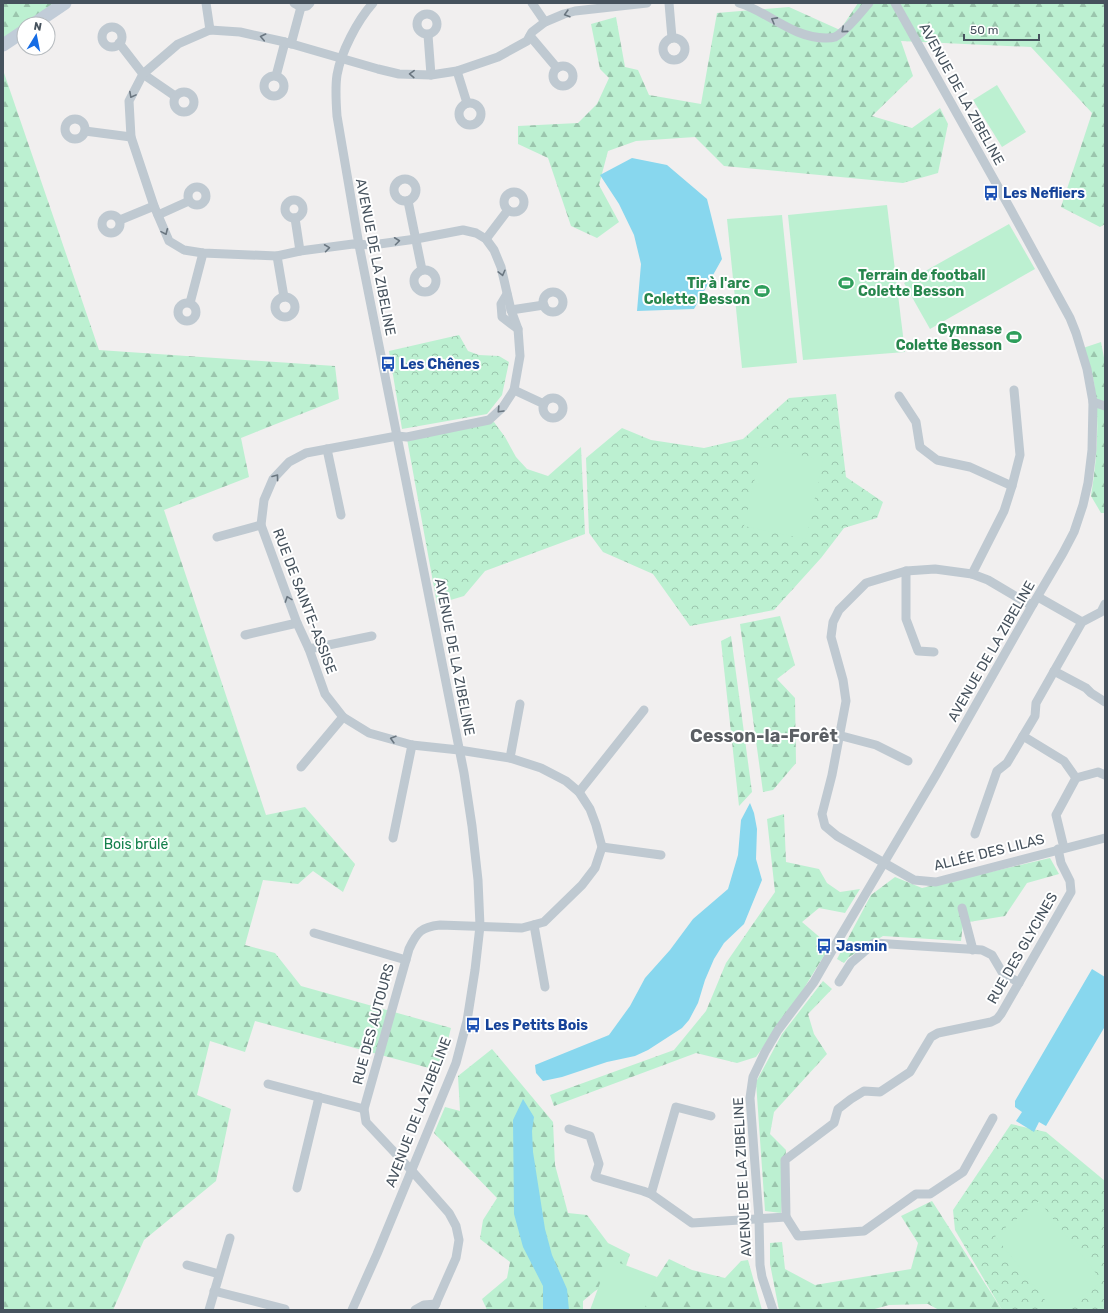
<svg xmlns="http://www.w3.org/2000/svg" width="1108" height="1313" viewBox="0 0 1108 1313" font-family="Rubik,sans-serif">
	<defs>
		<pattern id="forest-firs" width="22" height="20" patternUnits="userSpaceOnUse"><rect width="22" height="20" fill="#bcf0d1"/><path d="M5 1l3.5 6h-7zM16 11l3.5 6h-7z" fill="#9bc5ad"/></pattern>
		<pattern id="park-crowns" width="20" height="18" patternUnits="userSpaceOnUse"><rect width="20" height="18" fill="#bcf0d1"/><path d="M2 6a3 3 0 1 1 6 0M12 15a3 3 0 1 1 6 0" fill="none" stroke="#9bc5ad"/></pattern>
	</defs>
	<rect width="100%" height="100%" fill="#f1efef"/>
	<g fill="url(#forest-firs)">
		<polygon points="3,3 63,3 29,24 24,24 24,27 3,40"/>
		<polygon points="858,3 1105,3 1105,224 1100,227 1061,207 1092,113 1031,47 901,41 913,76 872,116 912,128 940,108 948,124 938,173 903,183 724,166 695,137 636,141 608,151 599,185 619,222 597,238 571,226 548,158 518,144 518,126 578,123 597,104 609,78 600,69 591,24 616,17 625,67 638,70 649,95 701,104 717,13 789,7 840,30"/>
		<polygon points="3,70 99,350 335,366 339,399 241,438 249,477 164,510 266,815 305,807 355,864 343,892 313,871 298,884 263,880 245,945 275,953 301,986 451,1028 440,1071 255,1021 245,1052 210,1041 197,1095 231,1109 216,1181 144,1240 113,1310 3,1310"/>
		<path d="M 1101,342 L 1105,363 L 1105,513 L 1101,513 L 1091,496 C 1097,459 1100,421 1094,383 C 1092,371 1087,359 1083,348 Z"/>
		<polygon points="780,616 795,665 777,679 795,698 796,763 773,790 763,792 740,624"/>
		<polygon points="731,636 752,792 739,806 721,641"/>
		<polygon points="784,814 786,862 819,869 827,883 840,892 860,889 845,913 819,908 802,922 830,946 798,998 756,1057 737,1063 696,1053 554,1106 550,1095 674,1050 706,1011 726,963 775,892 767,819"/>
		<polygon points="1050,858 1059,874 1027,883 1005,916 963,923 961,941 883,936 849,957 844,963 837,959 871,895 895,877 922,888"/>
		<polygon points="823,981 832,989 808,1014 814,1034 827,1054 774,1112 770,1134 786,1150 781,1213 765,1211 756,1082 782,1034"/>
		<polygon points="492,1049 553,1122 555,1165 568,1213 587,1215 608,1243 630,1254 626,1266 617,1278 595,1291 583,1301 583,1310 487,1310 482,1299 507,1278 510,1262 480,1239 483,1220 497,1198 434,1133 445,1107 460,1111 458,1076"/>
		<polygon points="932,1201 1002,1310 939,1310 928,1304 889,1305 871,1310 779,1310 770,1264 770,1243 782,1242 785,1269 815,1285 911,1269 918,1243 901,1216"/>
		<polygon points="669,1259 692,1270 725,1278 741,1261 748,1260 762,1310 624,1310 642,1300"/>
	</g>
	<g fill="url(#park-crowns)">
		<polygon points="459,335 468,351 479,355 499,356 509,362 502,395 487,414 402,429 389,351"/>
		<polygon points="836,394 846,477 883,502 877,518 844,528 821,558 774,610 690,626 653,574 603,552 589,533 586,458 622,428 651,440 704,448 743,439 789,398"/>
		<polygon points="494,422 505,437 516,457 527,469 548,476 581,447 585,534 485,571 464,596 437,604 407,439"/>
		<polygon points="1011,1124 1046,1132 1105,1181 1105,1310 1002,1310 955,1230 953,1210"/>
	</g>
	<g fill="#bcf0d1">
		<polygon points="997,85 1026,132 1002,147 973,100"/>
		<polygon points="887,205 905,352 803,360 788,215"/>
		<polygon points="782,215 797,363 742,368 727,219"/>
		<polygon points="1009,224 1035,269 930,329 904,283"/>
		<polygon points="762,447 823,460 806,539 744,526"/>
		<polygon points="1039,1201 1102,1281 1064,1310 1053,1310 995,1236"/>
		<polygon points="609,1259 657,1277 644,1310 590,1310"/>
	</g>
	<g fill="#88d7ee">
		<polygon points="632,158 667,165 707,199 722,259 694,309 637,311 641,264 634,235 619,204 600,175"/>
		<polygon points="750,803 754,813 757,829 756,859 762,880 744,924 724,943 714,959 705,980 698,1003 689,1020 682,1028 648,1050 635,1056 607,1062 562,1077 543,1081 536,1073 535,1065 609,1035 630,1006 645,978 670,950 693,919 728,889 738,855 741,820"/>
		<polygon points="1092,969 1105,977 1105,1029 1104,1028 1046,1126 1039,1122 1034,1132 1016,1121 1022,1112 1015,1107 1015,1101"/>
		<polygon points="523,1099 534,1117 532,1131 533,1152 545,1229 552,1255 567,1289 569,1310 543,1310 543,1286 523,1247 514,1214 513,1120"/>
	</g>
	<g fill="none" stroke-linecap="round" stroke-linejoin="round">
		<g stroke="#bfc9d1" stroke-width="9">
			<polyline points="206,3 210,30"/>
			<polyline points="294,3 301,7 307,6 310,3"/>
			<polyline points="532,3 545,22"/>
			<polyline points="669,3 672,38"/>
			<path d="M 739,3 C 769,12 792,38 826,38 C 829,38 832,38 835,37 C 847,31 860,13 869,3"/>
			<circle cx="427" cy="24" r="10"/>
			<circle cx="112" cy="37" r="10"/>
			<polyline points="428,35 431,75"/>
			<polyline points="530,36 557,68"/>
			<circle cx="674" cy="49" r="11"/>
			<polyline points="119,43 143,74 175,96"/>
			<polyline points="291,44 301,7"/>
			<circle cx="563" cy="76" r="10"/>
			<polyline points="457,71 467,103"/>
			<circle cx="274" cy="86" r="10"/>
			<polyline points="276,76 285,42"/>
			<circle cx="184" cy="102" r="10"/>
			<circle cx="470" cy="114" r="11"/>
			<circle cx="75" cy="129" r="10"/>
			<polyline points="85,131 131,137"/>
			<circle cx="405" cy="190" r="11"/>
			<circle cx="197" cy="196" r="9"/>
			<circle cx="514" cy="202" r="10"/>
			<circle cx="294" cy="209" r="9"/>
			<polyline points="408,201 422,270"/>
			<circle cx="111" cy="224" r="9"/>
			<polyline points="158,215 189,201"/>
			<polyline points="295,218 300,251"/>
			<polyline points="120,220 154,206"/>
			<polyline points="486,239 508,210"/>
			<polyline points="277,256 284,297"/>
			<circle cx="425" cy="281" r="11"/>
			<circle cx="553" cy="302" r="10"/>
			<polyline points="507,294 501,304 502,317 518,329"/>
			<circle cx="285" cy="307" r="10"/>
			<circle cx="187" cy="312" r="9"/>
			<polyline points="190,303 203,253"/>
			<polyline points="511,310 544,305"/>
			<polyline points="514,390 544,404"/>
			<polyline points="899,396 916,422 920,447 937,460 970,467 1012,486"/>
			<circle cx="553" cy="408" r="10"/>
			<polyline points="1093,402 1105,406"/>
			<polyline points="327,449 341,515"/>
			<polyline points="217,537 261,525"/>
			<polyline points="906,571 906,619 918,651 934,652"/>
			<polyline points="972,574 1004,511 1012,486 1020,455 1014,390"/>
			<polyline points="1038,597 1082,622"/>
			<polyline points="1033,604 1027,603 988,580 972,574 935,569 906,571 866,583 839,610 833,622 831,637 843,680 846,701 832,775 822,814 825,826 837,836 914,880 936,882 1105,838"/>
			<polyline points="245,635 297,623"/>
			<polyline points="309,649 372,636"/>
			<polyline points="1054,671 1086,688 1091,693 1105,702"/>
			<polyline points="838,735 876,745 908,761"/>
			<polyline points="1023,736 1064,761 1076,778"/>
			<polyline points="510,758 520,704"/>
			<polyline points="301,767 343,717"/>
			<polyline points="579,792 644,710"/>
			<polyline points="975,834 997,771 1007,763 1035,716 1036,703 1082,622 1101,612 1105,604"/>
			<polyline points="393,838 412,745"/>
			<polyline points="602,847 661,855"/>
			<polyline points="1064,848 1056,815 1076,778 1098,772 1105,775"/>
			<polyline points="962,908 973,950"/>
			<polyline points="534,925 545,987"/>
			<polyline points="314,933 406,960"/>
			<polyline points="839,982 851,963 874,943 982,950 992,955 1002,972 1019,983"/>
			<polyline points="268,1084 364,1109"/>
			<polyline points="569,1129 590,1136 599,1164 595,1177 643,1191 651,1194 692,1223 786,1217 785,1160 834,1123 838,1109 851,1099 864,1091 880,1092 910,1072 931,1037 938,1033 991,1022 997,1019 1001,1014 1071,892 1070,881 1061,863 1058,849"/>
			<polyline points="297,1188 319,1097"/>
			<polyline points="651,1194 676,1107 711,1116"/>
			<polyline points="786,1217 798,1236 864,1231 916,1194 930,1194 963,1172 993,1118"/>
			<polyline points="187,1265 219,1274"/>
			<polyline points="214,1291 285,1309"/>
			<polyline points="209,1310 230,1238"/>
			<path d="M 352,1310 L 377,1254 L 456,1063 L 467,1021 L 475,970 L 480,926 L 478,880 L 472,826 L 464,773 L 359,245 L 337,116 C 336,102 335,88 337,75 C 341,52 357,21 373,3"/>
			<polyline points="415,1310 424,1305 436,1304"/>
			<path d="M 433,1310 L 456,1258 L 459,1240 L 456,1226 L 449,1213 L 412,1171 L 366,1122 L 364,1109 L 409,949 C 417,932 421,927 440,925 L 522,928 L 544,922 L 582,885 L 595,868 L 602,847 L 596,825 L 590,809 L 579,792 L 566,781 L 541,768 L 510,758 L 459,750 L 412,745 L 369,733 L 343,717 L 325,694 L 309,649 L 297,623 L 261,525 L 264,500 L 273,479 L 289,462 L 306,453 L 397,436 L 407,437 L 489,420 L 503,407 L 514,390 L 520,356 L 518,329 L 511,310 L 501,267 L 494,250 L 486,239 L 476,233 L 463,230 L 416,239 L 372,245 L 353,244 L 300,251 L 277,256 L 203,253 L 184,250 L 169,241 L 154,206 L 131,137 L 129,101 L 143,74 L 178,44 L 210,30 L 240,32 L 285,42 L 378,69 L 399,74 L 431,75 L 457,71 L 498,57 L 527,41 L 532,32 L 545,22 L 564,14 L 575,11 L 647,3"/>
			<polyline points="773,1310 762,1277 760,1265 759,1219 750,1098 753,1077 765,1052 778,1030 814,982 837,942 936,775 1033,604 1063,553 1074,532 1083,505 1088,483 1092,450 1093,402 1087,369 1076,333 1070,318 1011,210 895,3"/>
		</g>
		<g stroke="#c1ccd8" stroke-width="13">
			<polyline points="34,24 65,3"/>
			<polyline points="3,45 24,31"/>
		</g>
	</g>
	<defs><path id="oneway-chevron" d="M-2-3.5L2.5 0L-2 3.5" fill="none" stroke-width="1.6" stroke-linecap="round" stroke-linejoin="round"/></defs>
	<g stroke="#6a7680">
		<use href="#oneway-chevron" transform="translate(567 14) rotate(164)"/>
		<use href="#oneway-chevron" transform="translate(774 20) rotate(-151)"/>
		<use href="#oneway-chevron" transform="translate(844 30) rotate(139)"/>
		<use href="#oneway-chevron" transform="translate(263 37) rotate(-168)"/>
		<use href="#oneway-chevron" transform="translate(412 74) rotate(-178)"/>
		<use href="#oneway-chevron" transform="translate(132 95) rotate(118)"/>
		<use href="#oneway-chevron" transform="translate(165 232) rotate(66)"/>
		<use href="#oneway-chevron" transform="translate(397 241) rotate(-7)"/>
		<use href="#oneway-chevron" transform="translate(327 248) rotate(-8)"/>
		<use href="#oneway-chevron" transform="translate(502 273) rotate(76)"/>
		<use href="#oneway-chevron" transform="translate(500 410) rotate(133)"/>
		<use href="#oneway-chevron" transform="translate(276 477) rotate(-53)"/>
		<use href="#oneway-chevron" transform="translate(288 599) rotate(-110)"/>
		<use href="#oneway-chevron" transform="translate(393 739) rotate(-164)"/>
	</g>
	<defs>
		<g id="bus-bare" transform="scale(1.2)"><path d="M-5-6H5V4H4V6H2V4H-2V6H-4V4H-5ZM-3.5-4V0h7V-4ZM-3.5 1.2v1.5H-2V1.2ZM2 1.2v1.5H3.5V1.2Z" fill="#1a4fb4" stroke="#fff" stroke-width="2.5" paint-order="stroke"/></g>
		<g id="stadium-bare" transform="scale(1.2)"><path d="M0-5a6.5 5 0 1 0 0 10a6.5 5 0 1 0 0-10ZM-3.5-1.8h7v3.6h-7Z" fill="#2e9e5b" stroke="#fff" stroke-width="2.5" paint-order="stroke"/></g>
	</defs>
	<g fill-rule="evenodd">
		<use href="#bus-bare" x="991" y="193"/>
		<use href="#stadium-bare" x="846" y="283"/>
		<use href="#stadium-bare" x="762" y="291"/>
		<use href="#stadium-bare" x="1014" y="337"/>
		<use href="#bus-bare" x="388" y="364"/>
		<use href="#bus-bare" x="824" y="946"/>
		<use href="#bus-bare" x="473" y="1025"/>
	</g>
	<g text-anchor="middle" stroke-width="4" stroke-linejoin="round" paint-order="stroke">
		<g font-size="14" fill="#46525d" stroke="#fff">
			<text transform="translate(962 94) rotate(61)" y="5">AVENUE DE LA ZIBELINE</text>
			<text transform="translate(376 257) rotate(79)" y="5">AVENUE DE LA ZIBELINE</text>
			<text transform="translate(305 601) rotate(69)" y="5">RUE DE SAINTE-ASSISE</text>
			<text transform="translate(991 651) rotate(-60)" y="5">AVENUE DE LA ZIBELINE</text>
			<text transform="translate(455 657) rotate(79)" y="5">AVENUE DE LA ZIBELINE</text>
			<text transform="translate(989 852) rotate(-14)" y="5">ALLÉE DES LILAS</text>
			<text transform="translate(1022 948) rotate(-60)" y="5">RUE DES GLYCINES</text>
			<text transform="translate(373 1024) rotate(-75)" y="5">RUE DES AUTOURS</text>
			<text transform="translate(418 1112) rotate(-69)" y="5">AVENUE DE LA ZIBELINE</text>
			<text transform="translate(742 1177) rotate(-93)" y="5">AVENUE DE LA ZIBELINE</text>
		</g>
		<g font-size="14" font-weight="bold" fill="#164399" stroke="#fff" text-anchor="start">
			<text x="1003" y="198">Les Nefliers</text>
			<text x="400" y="369">Les Chênes</text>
			<text x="836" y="951">Jasmin</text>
			<text x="485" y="1030">Les Petits Bois</text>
		</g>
		<g font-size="14" font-weight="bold" fill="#27864d" stroke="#fff" text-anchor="end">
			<text x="858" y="280" text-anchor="start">Terrain de football<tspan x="858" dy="16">Colette Besson</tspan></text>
			<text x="750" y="288">Tir à l'arc<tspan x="750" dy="16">Colette Besson</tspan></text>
			<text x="1002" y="334">Gymnase<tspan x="1002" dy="16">Colette Besson</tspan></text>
		</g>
		<g font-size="14" fill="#15804c" stroke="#fff">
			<text x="136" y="849">Bois brûlé</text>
		</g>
		<g font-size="18" font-weight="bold" fill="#5b5f64" stroke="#fff">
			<text x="764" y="742">Cesson-la-Forêt</text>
		</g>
	</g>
	<rect width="1108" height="1313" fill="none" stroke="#46525d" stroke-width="8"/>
	<g transform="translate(36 36) rotate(10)"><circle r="19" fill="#ffffff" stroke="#b5babe"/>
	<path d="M0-3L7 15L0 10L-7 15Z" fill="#156ce5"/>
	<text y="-6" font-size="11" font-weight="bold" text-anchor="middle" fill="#46525d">N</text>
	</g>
	<path d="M964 34v6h75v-6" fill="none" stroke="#46525d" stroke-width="2"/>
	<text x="970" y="34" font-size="12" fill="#46525d" stroke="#ffffff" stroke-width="3" paint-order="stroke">50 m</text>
</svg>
